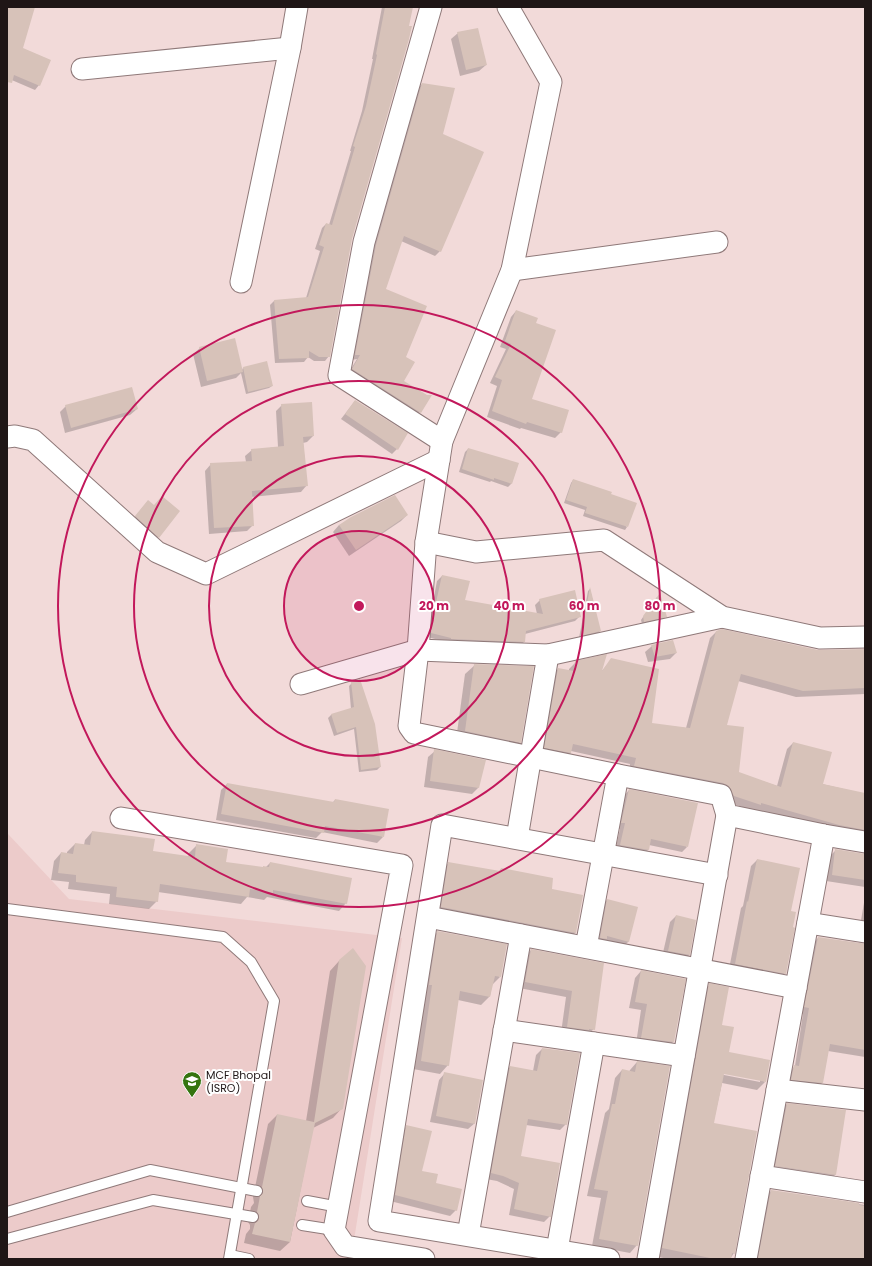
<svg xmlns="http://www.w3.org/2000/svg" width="872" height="1266" viewBox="0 0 872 1266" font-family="Poppins,sans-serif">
	<rect width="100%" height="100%" fill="#f2dad9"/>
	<polygon fill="#eccbca" points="7,834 8,834 69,899 402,938 351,1259 7,1259"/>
	<g fill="#0003" fill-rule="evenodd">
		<polygon points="7,7 34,7 21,48 39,85 35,90 7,78"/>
		<polygon points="382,7 412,7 351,239 329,356 325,361 314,361 308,357 304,362 275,363 270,305 274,301 306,298 320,251 315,249 322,228 326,224 329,225 351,151 350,151 362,111 373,59 372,59"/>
		<polygon points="458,33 486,65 479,71 460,76 451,39"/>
		<polygon points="422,84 441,134 440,251 435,256 401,241 385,289 405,357 402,381 427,396 430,396 420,412 415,417 348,374 357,359 351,360 371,250 417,89"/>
		<polygon points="516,311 535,324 530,399 561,432 555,438 521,428 520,429 487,417 497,386 490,383 506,349 500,347 511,317"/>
		<polygon points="200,348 242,370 243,368 272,386 269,388 246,394 241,373 236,378 201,387 193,354"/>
		<polygon points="355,401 406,434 397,449 392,454 341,419"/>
		<polygon points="311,403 313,436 307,442 303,443 307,485 301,492 251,497 253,525 247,531 209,534 205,471 211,464 246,462 245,456 252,450 278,447 276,411 282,405"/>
		<polygon points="66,406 137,409 130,415 65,433 60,412"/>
		<polygon points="468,449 517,464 511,484 508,487 491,481 490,482 459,472 465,452"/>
		<polygon points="573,480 627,527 625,530 583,516 585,510 564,503 571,483"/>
		<polygon points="162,497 158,537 152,543 130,523 148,501 154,506"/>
		<polygon points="407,515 401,521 349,556 333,532 339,525"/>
		<polygon points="442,576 464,601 537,614 535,605 540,600 580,616 575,621 525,634 524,642 519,646 447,642 427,637 428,627 437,581"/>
		<polygon points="590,589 600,631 597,634 579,638 588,591"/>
		<polygon points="657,597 666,616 663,619 642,624 641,620"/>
		<polygon points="717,631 820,651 865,650 865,694 796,697 738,681 726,726 738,773 777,786 787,749 793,743 822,784 865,794 865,838 832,831 755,810 754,811 728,802 629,772 630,764 571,751 571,753 564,759 539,754 552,676 558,669 569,671 569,669 576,662 601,672 612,659 651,724 686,728 710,638"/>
		<polygon points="652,646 676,653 670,659 648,662 645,652"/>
		<polygon points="475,665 520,742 511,752 456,740 465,674"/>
		<polygon points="352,683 380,767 377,770 359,772 354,729 334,736 328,718 331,715 351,709 349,686"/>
		<polygon points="435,751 485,761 478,788 472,794 424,787 428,757"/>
		<polygon points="227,784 332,803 335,800 383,837 377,843 322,832 316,838 216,820 221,790"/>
		<polygon points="629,790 687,847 682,852 649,845 648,850 642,856 615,851 620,829 616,828 624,796"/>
		<polygon points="92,832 152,852 188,857 189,853 197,845 225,863 262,868 266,867 270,863 346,903 339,911 267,897 264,900 247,897 241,904 158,892 157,901 149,909 109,904 110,894 68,889 69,882 51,880 54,861 61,853 67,854 67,852 75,844 84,845 85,840"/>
		<polygon points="836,850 865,855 865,887 826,881 829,857"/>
		<polygon points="757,860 790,911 785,973 780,979 729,969 741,908 743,906 751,866"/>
		<polygon points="449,863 498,872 501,869 550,890 582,896 575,933 569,939 436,913 442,869"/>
		<polygon points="865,897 865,928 860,926"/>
		<polygon points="607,900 629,941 622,948 594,944 601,906"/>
		<polygon points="676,916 695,921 689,955 683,961 662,957 670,922"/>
		<polygon points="438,932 500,977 492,985 490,996 481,1005 458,1000 448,1065 440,1074 413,1069 429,940"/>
		<polygon points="818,938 865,944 865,1057 828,1051 822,1083 816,1089 786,1085 788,1073 795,1066 803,1014 799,1013 812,944"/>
		<polygon points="531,950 602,964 594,1029 587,1035 561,1033 566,997 519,988 525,956"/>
		<polygon points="339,961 342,1108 333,1118 313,1128 290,1242 280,1251 244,1243 246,1234 250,1229 250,1225 248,1222 251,1207 254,1203 253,1197 268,1124 277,1115 306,1121 330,971"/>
		<polygon points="641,971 684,980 673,1042 667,1048 636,1044 641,1010 629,1008 635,978"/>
		<path d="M 710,985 L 728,1053 L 765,1082 L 757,1090 L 722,1083 L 713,1124 L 734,1253 L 730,1259 L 668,1259 L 654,1256 L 701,993 ZM 720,1072 L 760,1080 L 760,1082 L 719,1074 Z"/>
		<polygon points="542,1049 566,1124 560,1130 526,1125 520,1157 550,1216 544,1222 509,1215 514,1189 497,1181 486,1179 504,1073 510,1067 533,1071 536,1055"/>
		<polygon points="637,1062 637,1245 630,1253 592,1246 601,1198 587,1196 605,1113 609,1109 615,1078 622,1070 629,1072 630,1070"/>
		<polygon points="445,1073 475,1123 468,1129 430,1122 439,1080"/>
		<polygon points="787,1104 845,1111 835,1175 829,1181 770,1172 781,1110"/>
		<polygon points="407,1126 421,1171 434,1184 456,1210 450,1216 390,1201 401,1132"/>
		<polygon points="771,1191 865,1205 865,1259 752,1259 763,1199"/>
	</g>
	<g fill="#d7c2b9">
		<polygon points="7,7 35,7 23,48 51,60 40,86 14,75 12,83 7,82"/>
		<polygon points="385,7 413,7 409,26 412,26 409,39 352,239 330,357 319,357 309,351 309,358 279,359 274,300 308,297 324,247 319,245 326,223 332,225 355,147 353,146 366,106 377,55 376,54"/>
		<polygon points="478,28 487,65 466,70 457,32"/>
		<polygon points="422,83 455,88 443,134 484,152 441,252 404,236 386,289 427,306 406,357 415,362 404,381 427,395 432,395 421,413 352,369 360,355 355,355 376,245"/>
		<polygon points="516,310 538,318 536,323 556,330 532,399 569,410 562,433 527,422 526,424 492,411 502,380 495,377 511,344 505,341"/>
		<polygon points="235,338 243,372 207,381 199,347"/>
		<polygon points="267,361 273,386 248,392 243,367"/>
		<polygon points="132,387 138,409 71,428 65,405"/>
		<polygon points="355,400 408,433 398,450 345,414"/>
		<polygon points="312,402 314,436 303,437 308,486 252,491 254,526 214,528 210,463 252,461 251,449 284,446 281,404"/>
		<polygon points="468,448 519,463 512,484 494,478 494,480 462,469"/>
		<polygon points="573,479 612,492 611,494 637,503 628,527 585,513 587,507 566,500"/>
		<polygon points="395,495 408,515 356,550 339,525 351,517"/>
		<polygon points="162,496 180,511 159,538 135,516 148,500 154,505"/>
		<polygon points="442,575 470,581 465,600 543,614 539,599 575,590 581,617 526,631 525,642 451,639 451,638 431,633 432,621"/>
		<polygon points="590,587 601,631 581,636"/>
		<polygon points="660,593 667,617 644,622 643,616"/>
		<polygon points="722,629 818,650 865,649 865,688 803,691 741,674 727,725 744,727 739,772 781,787 793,742 832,752 823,784 865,793 865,830 839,825 761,803 761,805 734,796 729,786 723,783 634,766 636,758 573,744 571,753 544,748 558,668 574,671 575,661 607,654 602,671 611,658 659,669 652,723 690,728 716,631"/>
		<polygon points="673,640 677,653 655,657 651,645"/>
		<polygon points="474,664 534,666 521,743 465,731"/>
		<polygon points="360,679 375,724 381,767 361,770 356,727 337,733 331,714 354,707 351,682"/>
		<polygon points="434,749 486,760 479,788 430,781"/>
		<polygon points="227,783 334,802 335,799 389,809 384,837 325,826 324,833 221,814"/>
		<polygon points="629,789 698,803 688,847 651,839 649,850 620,845 625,823 621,823"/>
		<polygon points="92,831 155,839 153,851 195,857 196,844 228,849 226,862 263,867 263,866 269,867 270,862 352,878 347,904 273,890 273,893 250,889 249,897 160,884 158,902 116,897 117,887 76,882 76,875 58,873 61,852 73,854 75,843 90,845"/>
		<polygon points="835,849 865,854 865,880 832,875"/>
		<polygon points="757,859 800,868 791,911 796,912 793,927 795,928 786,974 735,964 747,901 748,902"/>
		<polygon points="448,862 500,871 501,868 553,878 552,889 583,895 576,933 441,907"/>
		<polygon points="607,899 638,907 629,942 607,936 607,939 600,938"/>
		<polygon points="676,915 696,920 690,955 668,951"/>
		<polygon points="437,931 507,944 501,977 495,976 490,997 460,991 449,1066 421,1061 432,985 429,985"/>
		<polygon points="818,937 865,944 865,1050 830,1044 823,1083 791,1080 794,1065 799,1066 809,1008 804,1007"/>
		<polygon points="353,948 366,966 343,1109 315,1123 290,1242 252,1234 255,1223 258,1221 259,1218 259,1215 257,1212 260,1196 263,1193 262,1187 277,1114 314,1122 339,960"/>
		<polygon points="531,949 604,963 595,1030 589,1029 589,1030 567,1027 572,991 525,982"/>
		<polygon points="641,970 686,979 674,1042 641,1038 647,1004 635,1002"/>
		<polygon points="709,983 729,987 722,1025 734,1027 729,1052 770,1060 766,1082 724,1074 714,1123 757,1131 735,1254 732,1253 731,1259 715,1259 662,1248"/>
		<polygon points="542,1048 580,1053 567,1125 528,1119 521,1156 560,1163 551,1217 514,1209 519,1183 503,1176 491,1173 510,1066 537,1071"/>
		<polygon points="637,1061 670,1066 638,1246 599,1239 608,1191 594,1189 612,1104 615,1104 622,1069 635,1072"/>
		<polygon points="444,1072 483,1080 475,1124 436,1116"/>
		<polygon points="787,1103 846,1110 836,1175 775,1166"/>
		<polygon points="406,1125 432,1131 422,1171 438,1174 436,1183 462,1189 457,1211 395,1195"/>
		<polygon points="771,1190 859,1203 859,1205 865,1206 865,1259 768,1259 758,1258"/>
	</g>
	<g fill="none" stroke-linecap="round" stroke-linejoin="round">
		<g stroke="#8f7979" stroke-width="12">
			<g id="service">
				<polyline points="7,909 223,937 251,962 274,1001 229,1259"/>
				<polyline points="307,1201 339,1207"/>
				<polyline points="7,1212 150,1170 257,1191"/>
				<polyline points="302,1225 334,1230"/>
				<polyline points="7,1239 153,1200 253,1217"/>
				<polyline points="230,1255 249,1259"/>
			</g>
		</g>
		<g stroke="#8f7979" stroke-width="23">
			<g id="minor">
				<polyline points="431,7 364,242 339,375 442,441"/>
				<polyline points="508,7 551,82 512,270 442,441 426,542 418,650 409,726 414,733 618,775 721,795 727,815 824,835 865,842"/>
				<polyline points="82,69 290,48"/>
				<polyline points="512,270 717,242"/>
				<polyline points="241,282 290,48 297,7"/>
				<polyline points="7,437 15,436 33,440 157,552 206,574 439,460"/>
				<polyline points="426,542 476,552 604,540 722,617 820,638 865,637"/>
				<polyline points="301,684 418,650 548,655 722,617"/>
				<polyline points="121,818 402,865 334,1230 345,1246 424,1259"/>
				<polyline points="517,838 548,655"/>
				<polyline points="428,917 796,988"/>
				<polyline points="808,923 865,932"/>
				<polyline points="586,947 618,775"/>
				<polyline points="504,1030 684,1056"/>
				<polyline points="777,1090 865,1100"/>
				<polyline points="761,1176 865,1192"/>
				<polyline points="468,1235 521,935"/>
				<polyline points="557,1250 594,1043"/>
				<polyline points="609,1259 379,1221 442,825 717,875"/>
				<polyline points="648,1259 727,815"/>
				<polyline points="746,1259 824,835"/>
			</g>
		</g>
		<use href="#service" stroke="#fff" stroke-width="10"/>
		<use href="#minor" stroke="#fff" stroke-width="21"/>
	</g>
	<circle cx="359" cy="606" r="75" fill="#c2185b" fill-opacity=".12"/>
	<g fill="none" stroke="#c2185b" stroke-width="2">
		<circle cx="359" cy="606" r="75"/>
		<circle cx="359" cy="606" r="150"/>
		<circle cx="359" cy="606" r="225"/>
		<circle cx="359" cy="606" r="301"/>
	</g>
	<defs>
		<g id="university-pin" transform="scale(1)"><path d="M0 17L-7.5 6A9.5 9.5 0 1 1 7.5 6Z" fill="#34740f" stroke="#fff"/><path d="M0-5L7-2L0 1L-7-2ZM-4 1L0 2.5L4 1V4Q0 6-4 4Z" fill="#fff"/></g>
	</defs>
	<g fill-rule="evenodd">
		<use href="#university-pin" x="192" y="1081"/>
	</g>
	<g text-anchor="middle" stroke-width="4" stroke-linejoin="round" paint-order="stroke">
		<g font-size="11" fill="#1f1616" stroke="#fff" text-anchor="start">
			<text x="206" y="1079">MCF Bhopal<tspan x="206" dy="13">(ISRO)</tspan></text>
		</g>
	</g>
	<circle cx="359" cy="606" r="6" fill="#c2185b" stroke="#fff" stroke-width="2"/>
	<g font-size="12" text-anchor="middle" font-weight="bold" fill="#c2185b" stroke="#fff" stroke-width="4" stroke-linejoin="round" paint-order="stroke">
		<text x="434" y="610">20 m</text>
		<text x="509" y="610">40 m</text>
		<text x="584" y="610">60 m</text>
		<text x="660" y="610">80 m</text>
	</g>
	<rect width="872" height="1266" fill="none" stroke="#1f1616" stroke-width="16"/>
</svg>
